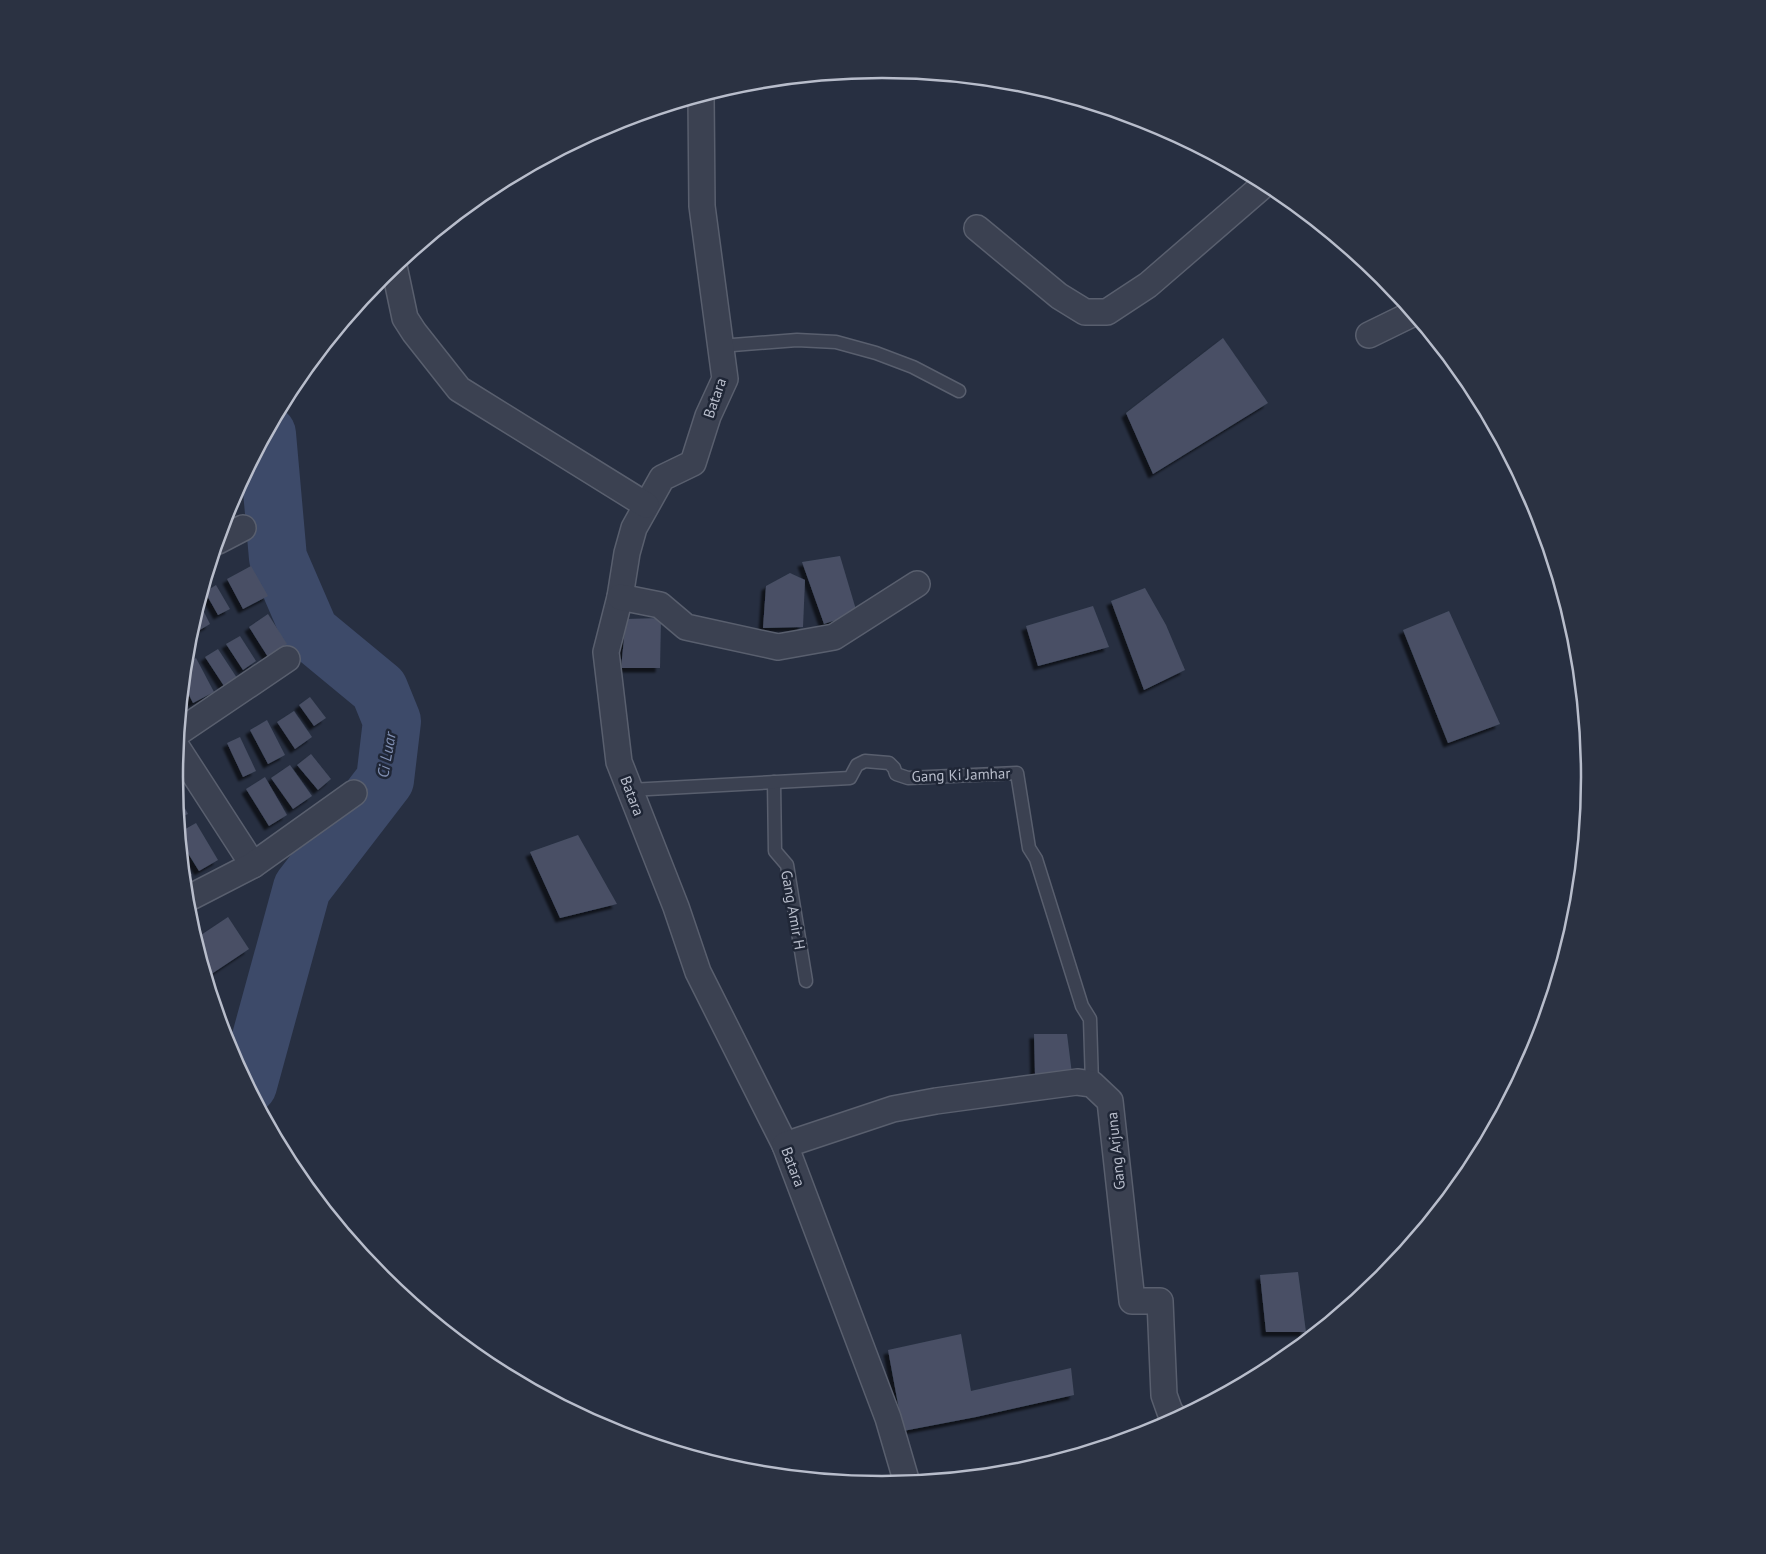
<svg xmlns="http://www.w3.org/2000/svg" width="1766" height="1554" viewBox="0 0 1766 1554" font-family="'PT Sans',sans-serif">
	<defs>
		<filter id="shadow"><feDropShadow dx="-4.5" dy="4.5" stdDeviation="1" flood-color="#0009"/></filter>
	</defs>
	<rect width="100%" height="100%" fill="#272f41"/>
	<g fill="none" stroke-linecap="round" stroke-linejoin="round">
		<polyline stroke="#3d4a69" stroke-width="58" points="248,1085 302,888 385,780 392,721 379,689 310,632 278,558 267,434"/>
	</g>
	<g fill="#485065" filter="url(#shadow)">
		<polygon points="1223,338 1268,403 1153,474 1126,413"/>
		<polygon points="840,556 857,613 824,624 802,562"/>
		<polygon points="251,566 268,596 243,609 227,579"/>
		<polygon points="790,573 805,580 803,627 763,628 766,586"/>
		<polygon points="216,585 230,609 218,615 205,592"/>
		<polygon points="1145,588 1166,625 1185,670 1144,690 1111,601"/>
		<polygon points="199,602 210,624 193,634 191,630"/>
		<polygon points="1093,606 1109,647 1038,666 1026,626"/>
		<polygon points="1449,611 1500,724 1448,743 1403,630"/>
		<polygon points="268,614 287,644 268,657 249,627"/>
		<polygon points="661,618 660,668 621,668 626,619"/>
		<polygon points="240,636 256,661 243,670 226,644"/>
		<polygon points="218,649 237,678 224,686 205,657"/>
		<polygon points="196,658 214,692 193,703 184,685 186,664"/>
		<polygon points="310,697 326,718 314,726 299,705"/>
		<polygon points="294,711 312,737 295,749 277,722"/>
		<polygon points="267,720 285,755 268,764 250,730"/>
		<polygon points="240,737 256,771 243,777 227,743"/>
		<polygon points="311,754 331,779 318,790 297,765"/>
		<polygon points="290,765 312,796 293,809 271,778"/>
		<polygon points="265,777 287,815 269,826 246,789"/>
		<polygon points="176,791 188,814 179,818"/>
		<polygon points="196,823 218,860 199,871 181,842 180,832"/>
		<polygon points="578,835 617,904 560,918 530,852"/>
		<polygon points="183,859 192,875 185,879"/>
		<polygon points="228,917 249,949 207,977 195,939"/>
		<polygon points="1034,1034 1067,1034 1072,1074 1035,1075"/>
		<polygon points="1298,1272 1306,1332 1266,1332 1260,1275"/>
		<polygon points="961,1334 971,1391 1071,1368 1074,1395 976,1417 903,1431 888,1350"/>
	</g>
	<g fill="none" stroke-linecap="round" stroke-linejoin="round">
		<g stroke="#595f6e" stroke-width="15">
			<g id="lane">
				<polyline points="720,346 797,340 836,342 876,353 913,367 959,391"/>
				<polyline points="774,782 775,851 787,865 806,981"/>
				<polyline points="630,790 850,778 857,765 865,761 889,763 894,768 896,774 908,778 1017,773 1029,848 1036,859 1082,1006 1090,1019 1092,1084"/>
			</g>
		</g>
		<g stroke="#595f6e" stroke-width="28">
			<g id="street">
				<polyline points="701,96 702,206 725,379 708,416 693,463 662,478 634,528 627,553 620,597 606,652 619,762 676,907 698,972 785,1145 888,1418 907,1483"/>
				<polyline points="977,228 1059,296 1085,312 1107,312 1148,285 1266,183"/>
				<polyline points="394,266 405,318 414,332 459,389 646,505"/>
				<polyline points="1369,335 1414,313"/>
				<polyline points="218,541 243,528"/>
				<polyline points="620,597 660,605 686,627 778,647 834,637 917,584"/>
				<polyline points="179,732 287,659"/>
				<polyline points="178,749 253,865"/>
				<polyline points="187,899 253,865 354,793"/>
				<polyline points="785,1145 893,1109 936,1101 1077,1082 1092,1084 1110,1101 1132,1301 1160,1301 1164,1395 1170,1412 1177,1419"/>
			</g>
		</g>
		<use href="#lane" stroke="#3b4151" stroke-width="12"/>
		<use href="#street" stroke="#3b4151" stroke-width="25"/>
	</g>
	<g text-anchor="middle" stroke-width="5" stroke-linejoin="round" paint-order="stroke">
		<g font-size="15" fill="#b8bdcb" stroke="#1f2636">
			<text transform="translate(715 398) rotate(-71)" y="5">Batara</text>
			<text transform="translate(961 775) rotate(-2)" y="5">Gang Ki Jamhar</text>
			<text transform="translate(632 796) rotate(69)" y="5">Batara</text>
			<text transform="translate(793 910) rotate(80)" y="5">Gang Amir H</text>
			<text transform="translate(1116 1151) rotate(-96)" y="5">Gang Arjuna</text>
			<text transform="translate(793 1167) rotate(69)" y="5">Batara</text>
		</g>
		<g font-size="16" font-style="italic" fill="#808fb2" stroke="#1f2636">
			<text transform="translate(386 755) rotate(-80)" y="6">Ci Luar</text>
		</g>
	</g>
	<path d="M0 0H1766V1554H0ZM183 777a699 699 0 1 1 1398 0a699 699 0 1 1-1398 0Z" fill="#2b3242" fill-rule="evenodd"/>
	<path fill="none" stroke="#b8bdcb" stroke-width="2.5" d="M183 777a699 699 0 1 1 1398 0a699 699 0 1 1-1398 0Z"/>
</svg>
